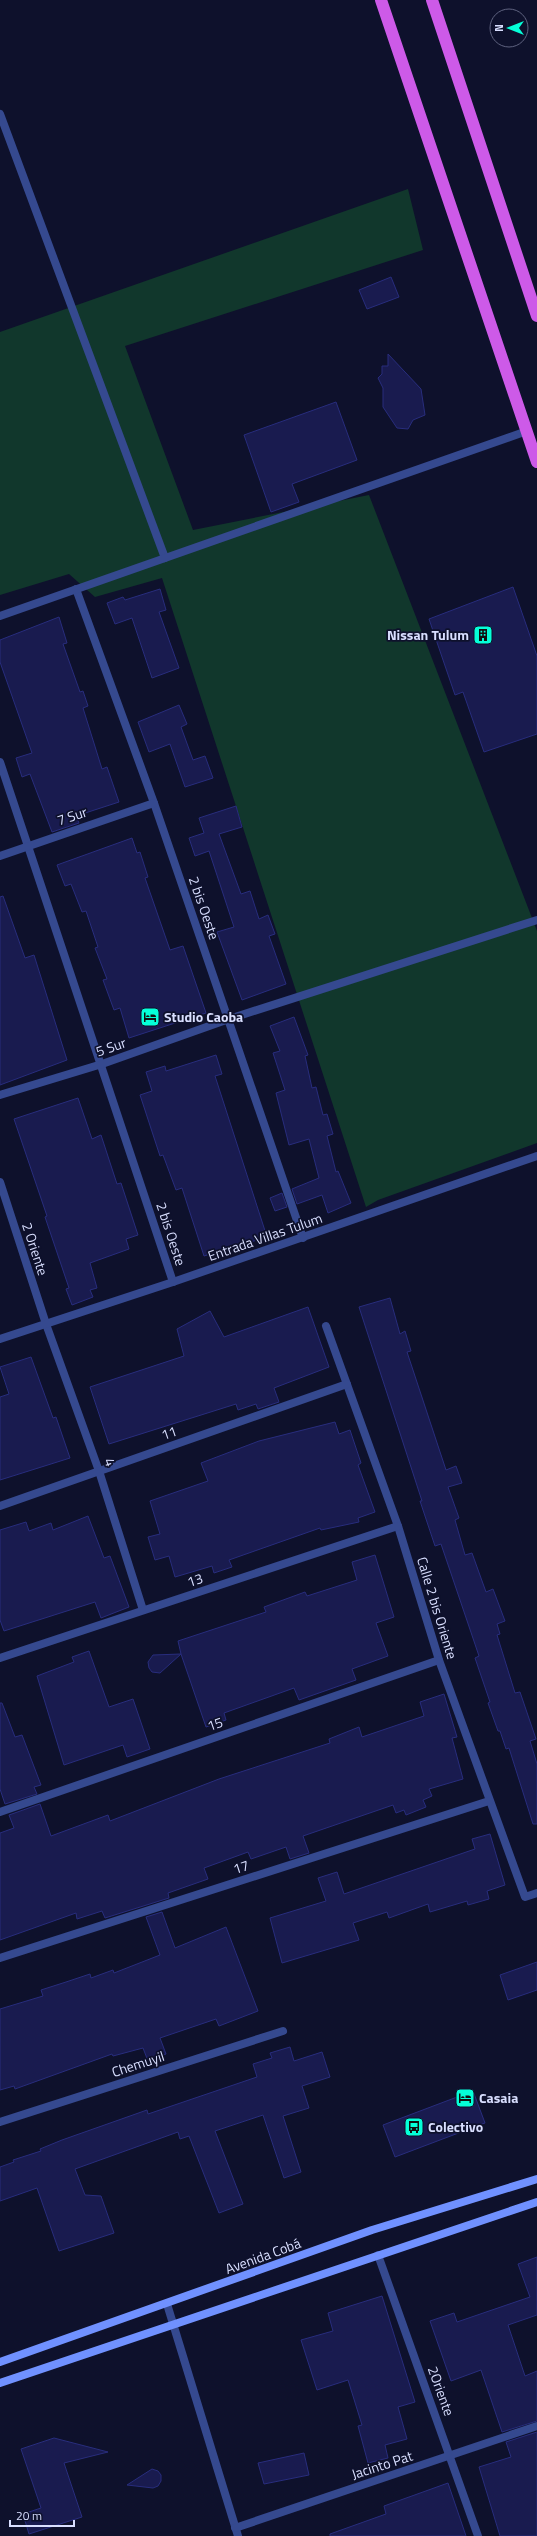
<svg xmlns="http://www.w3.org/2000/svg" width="537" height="2536" viewBox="0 0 537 2536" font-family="'Titillium Web',sans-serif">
	<rect width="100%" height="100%" fill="#0e112c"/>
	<polygon fill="#11372c" points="408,189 423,250 125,346 193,530 369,495 537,931 537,1143 378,1200 366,1207 162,578 95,597 69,574 0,595 0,332"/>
	<g fill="#191b4f" stroke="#282d7d">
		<polygon points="391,277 399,297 367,309 359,290"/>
		<polygon points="388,354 421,389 425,415 413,420 408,429 397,428 383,407 383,388 378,378 382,374 382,366 388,366"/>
		<polygon points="336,402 357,460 292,484 299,502 271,512 244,435"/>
		<polygon points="513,587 537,656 537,734 484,752 463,692 455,695 429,619"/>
		<polygon points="160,589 166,610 159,612 179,668 152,678 132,618 115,624 107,603 123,597 125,600"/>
		<polygon points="59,617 67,643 63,644 80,692 83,691 88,706 83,708 102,769 107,767 119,802 76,816 79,823 52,832 30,774 22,777 16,758 32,753 0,662 0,640"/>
		<polygon points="179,705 187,724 181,727 193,760 205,756 213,778 185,787 170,744 149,752 138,722"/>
		<polygon points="236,806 242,827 219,834 241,894 250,891 259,919 268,915 275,934 269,936 286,984 242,1000 217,932 234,927 209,851 195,856 189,838 204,833 199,818"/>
		<polygon points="132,838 137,853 140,852 148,877 145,878 170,950 183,946 206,1013 129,1038 120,1008 114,1010 103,980 107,979 95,948 98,947 86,911 82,912 71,884 65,886 57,865"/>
		<polygon points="3,896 25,958 34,955 67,1060 0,1085 0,897"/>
		<polygon points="294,1017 308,1055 305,1056 312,1088 316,1087 323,1115 327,1114 333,1134 327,1136 336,1172 338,1171 351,1203 328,1213 322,1195 297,1204 292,1189 319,1178 309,1139 289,1145 276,1093 285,1090 273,1053 280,1051 270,1026"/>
		<polygon points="216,1055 222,1074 215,1076 267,1237 204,1256 182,1188 176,1190 163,1155 160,1156 140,1095 152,1091 146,1072 165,1066 166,1071"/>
		<polygon points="78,1098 92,1139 101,1135 117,1184 121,1183 138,1235 126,1239 129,1249 90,1263 97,1288 90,1290 93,1297 72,1305 66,1289 69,1288 45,1217 47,1216 14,1119"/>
		<polygon points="282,1193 287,1207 275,1211 270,1198"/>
		<polygon points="390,1298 400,1334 405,1331 411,1351 407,1352 446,1470 456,1466 462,1483 448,1487 459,1518 455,1520 465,1555 472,1553 486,1592 493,1589 505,1621 497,1624 500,1634 497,1635 515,1693 520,1692 536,1739 530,1741 537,1764 537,1824 533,1824 509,1748 506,1749 500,1731 498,1731 488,1703 490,1702 475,1658 479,1656 441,1544 435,1546 420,1501 422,1501 359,1307"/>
		<polygon points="308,1307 329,1367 274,1388 279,1402 258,1409 256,1404 238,1410 236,1404 109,1444 90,1387 184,1356 177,1329 210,1311 224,1337"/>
		<polygon points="31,1357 53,1418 56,1417 70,1458 0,1480 0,1397 9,1394 0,1367"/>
		<polygon points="335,1422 339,1434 350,1430 361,1463 358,1465 375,1512 358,1518 359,1522 321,1530 320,1528 229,1560 232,1567 214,1573 212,1566 175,1577 169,1556 155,1560 148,1537 160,1534 150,1501 208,1481 201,1463 259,1441"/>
		<polygon points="88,1516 104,1558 110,1556 129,1607 101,1618 95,1602 4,1631 0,1620 0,1530 26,1522 29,1531 51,1523 53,1530"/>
		<polygon points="375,1555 394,1617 376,1623 388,1656 352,1669 356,1680 299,1700 294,1688 224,1713 226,1720 206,1727 181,1654 160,1673 152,1672 149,1668 148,1662 153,1655 181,1654 178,1641 266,1612 264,1607 305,1592 307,1596 357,1580 352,1562"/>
		<polygon points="89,1651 109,1707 133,1699 150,1749 127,1757 123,1745 64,1765 37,1676 74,1662 72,1657"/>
		<polygon points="444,1694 457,1737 452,1738 463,1779 429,1789 432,1796 423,1800 426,1807 406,1815 404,1810 396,1813 393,1805 303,1836 309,1853 290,1859 286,1847 251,1859 248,1852 204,1868 208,1879 168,1893 169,1898 105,1918 102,1911 77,1919 76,1913 0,1940 0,1833 14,1828 9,1815 40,1804 51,1836 108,1815 110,1821 219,1779 330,1743 329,1739 359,1727 362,1737 424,1716 420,1702"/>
		<polygon points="0,1703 2,1703 15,1737 22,1735 41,1785 34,1787 37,1794 5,1804 0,1789"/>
		<polygon points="490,1834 505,1885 487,1891 489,1899 468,1905 467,1901 430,1912 428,1904 389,1918 387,1912 353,1923 359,1940 282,1963 270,1918 326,1901 318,1878 337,1872 344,1894 475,1849 472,1839"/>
		<polygon points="162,1912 175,1948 226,1927 258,2011 219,2026 216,2019 160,2038 166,2054 148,2061 143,2048 113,2056 112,2054 15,2089 14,2086 0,2090 0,2009 43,1996 41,1990 66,1982 90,1974 91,1978 113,1970 114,1973 160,1955 146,1917"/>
		<polygon points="537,1962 537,1990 508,2000 500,1975"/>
		<polygon points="290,2047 294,2061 322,2052 330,2077 302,2086 309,2108 283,2116 301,2172 284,2178 263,2115 215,2131 243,2204 219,2213 189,2136 180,2139 178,2132 75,2169 85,2195 101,2196 114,2233 59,2251 37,2188 0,2201 0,2167 14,2162 13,2160 41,2151 40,2149 62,2140 147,2110 148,2114 257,2077 253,2064 272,2058 270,2053"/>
		<polygon points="473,2091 485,2123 395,2157 383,2125"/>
		<polygon points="537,2257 537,2315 508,2325 525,2376 537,2371 537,2421 502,2432 481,2370 451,2381 430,2321 454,2313 457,2322 530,2297 518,2264"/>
		<polygon points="382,2296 415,2402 398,2407 407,2439 385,2445 388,2458 368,2463 358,2426 362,2425 348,2380 317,2390 301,2340 333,2331 328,2313"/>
		<polygon points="537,2432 537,2536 500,2536 479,2467 511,2457 506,2442"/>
		<polygon points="54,2438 108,2452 64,2463 82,2517 29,2534 23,2514 41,2508 21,2449"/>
		<polygon points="304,2453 309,2475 264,2484 258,2463"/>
		<polygon points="152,2469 158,2471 161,2475 161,2481 158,2486 153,2488 127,2485"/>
		<polygon points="448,2483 466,2536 330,2536 330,2534 386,2514 384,2506"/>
	</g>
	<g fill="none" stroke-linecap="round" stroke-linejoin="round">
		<g stroke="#35498f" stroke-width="8">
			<polyline points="0,114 165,558"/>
			<polyline points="76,589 154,803 303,1238"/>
			<polyline points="0,616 527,431"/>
			<polyline points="0,762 173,1282"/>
			<polyline points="0,856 154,803"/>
			<polyline points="0,1095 102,1064 229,1019 537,920"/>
			<polyline points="0,1182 46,1324 99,1471 143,1610"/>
			<polyline points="326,1326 398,1526 439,1660 525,1897 537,1893"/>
			<polyline points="0,1339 173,1282 537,1156"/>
			<polyline points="0,1506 347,1384"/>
			<polyline points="0,1658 398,1526"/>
			<polyline points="0,1812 439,1660"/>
			<polyline points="0,1958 489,1801"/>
			<polyline points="0,2122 283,2031"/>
			<polyline points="378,2255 478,2536"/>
			<polyline points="167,2304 238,2536"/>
			<polyline points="235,2528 537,2426"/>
		</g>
		<g stroke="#7091ff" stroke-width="8">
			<polyline points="0,2362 372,2230 537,2179"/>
			<polyline points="0,2383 537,2202"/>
		</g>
		<g stroke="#cd5ae8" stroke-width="12">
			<polyline points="381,0 537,462"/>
			<polyline points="432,0 537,316"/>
		</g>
	</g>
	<defs>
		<g id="building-square" transform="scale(1)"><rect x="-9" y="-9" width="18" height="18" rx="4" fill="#05ffd8" stroke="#0e112c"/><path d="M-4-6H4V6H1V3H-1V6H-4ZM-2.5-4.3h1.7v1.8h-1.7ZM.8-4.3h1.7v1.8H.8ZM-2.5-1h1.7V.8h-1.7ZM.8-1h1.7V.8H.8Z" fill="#111"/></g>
		<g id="hotel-square" transform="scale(1)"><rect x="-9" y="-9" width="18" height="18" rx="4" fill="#05ffd8" stroke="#0e112c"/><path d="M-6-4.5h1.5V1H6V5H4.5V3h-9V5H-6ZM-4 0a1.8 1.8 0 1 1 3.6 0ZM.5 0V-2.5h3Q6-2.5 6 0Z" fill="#111"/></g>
		<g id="bus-square" transform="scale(1)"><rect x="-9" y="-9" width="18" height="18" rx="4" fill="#05ffd8" stroke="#0e112c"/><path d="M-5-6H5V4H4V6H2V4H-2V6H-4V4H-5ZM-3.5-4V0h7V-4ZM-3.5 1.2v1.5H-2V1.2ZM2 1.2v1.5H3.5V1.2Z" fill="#111"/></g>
	</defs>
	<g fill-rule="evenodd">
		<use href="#building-square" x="483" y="635"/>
		<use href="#hotel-square" x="150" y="1017"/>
		<use href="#hotel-square" x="465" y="2098"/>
		<use href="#bus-square" x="414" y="2127"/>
	</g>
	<g text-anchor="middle" stroke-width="3.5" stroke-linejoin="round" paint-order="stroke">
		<g font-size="14" font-weight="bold" fill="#d9dfff" stroke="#0e112c" text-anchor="start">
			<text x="469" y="640" text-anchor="end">Nissan Tulum</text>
			<text x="164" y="1022">Studio Caoba</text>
			<text x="479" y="2103">Casaia</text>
			<text x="428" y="2132">Colectivo</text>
		</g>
		<g font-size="14" fill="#d9dfff" stroke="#0e112c">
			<text transform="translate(72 816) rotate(-18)" y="5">7 Sur</text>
			<text transform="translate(204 908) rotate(71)" y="5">2 bis Oeste</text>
			<text transform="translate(111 1047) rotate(-19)" y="5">5 Sur</text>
			<text transform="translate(171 1234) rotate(72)" y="5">2 bis Oeste</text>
			<text transform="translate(265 1237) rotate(-19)" y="5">Entrada Villas Tulum</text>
			<text transform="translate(35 1249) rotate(72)" y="5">2 Oriente</text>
			<text transform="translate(169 1433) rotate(-19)" y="5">11</text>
			<text transform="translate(110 1462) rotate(71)" y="5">4</text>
			<text transform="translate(195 1580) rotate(-18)" y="5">13</text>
			<text transform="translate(437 1608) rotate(73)" y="5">Calle 2 bis Oriente</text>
			<text transform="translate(215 1724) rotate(-19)" y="5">15</text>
			<text transform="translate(241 1867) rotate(-18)" y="5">17</text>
			<text transform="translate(138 2064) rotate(-18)" y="5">Chemuyil</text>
			<text transform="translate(263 2256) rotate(-20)" y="5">Avenida Cobá</text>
			<text transform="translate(441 2391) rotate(70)" y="5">2Oriente</text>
			<text transform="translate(382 2465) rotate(-18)" y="5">Jacinto Pat</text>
		</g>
	</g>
	<g transform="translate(509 28) rotate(270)"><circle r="19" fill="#0e112c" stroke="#5f6380"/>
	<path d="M0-3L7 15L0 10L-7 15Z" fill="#05ffd8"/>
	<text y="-6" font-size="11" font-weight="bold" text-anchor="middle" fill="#d9dfff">N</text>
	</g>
	<path d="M10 2520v6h64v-6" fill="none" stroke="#d9dfff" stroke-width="2"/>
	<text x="16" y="2520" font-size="12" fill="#d9dfff" stroke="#0e112c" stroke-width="3" paint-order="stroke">20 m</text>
</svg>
